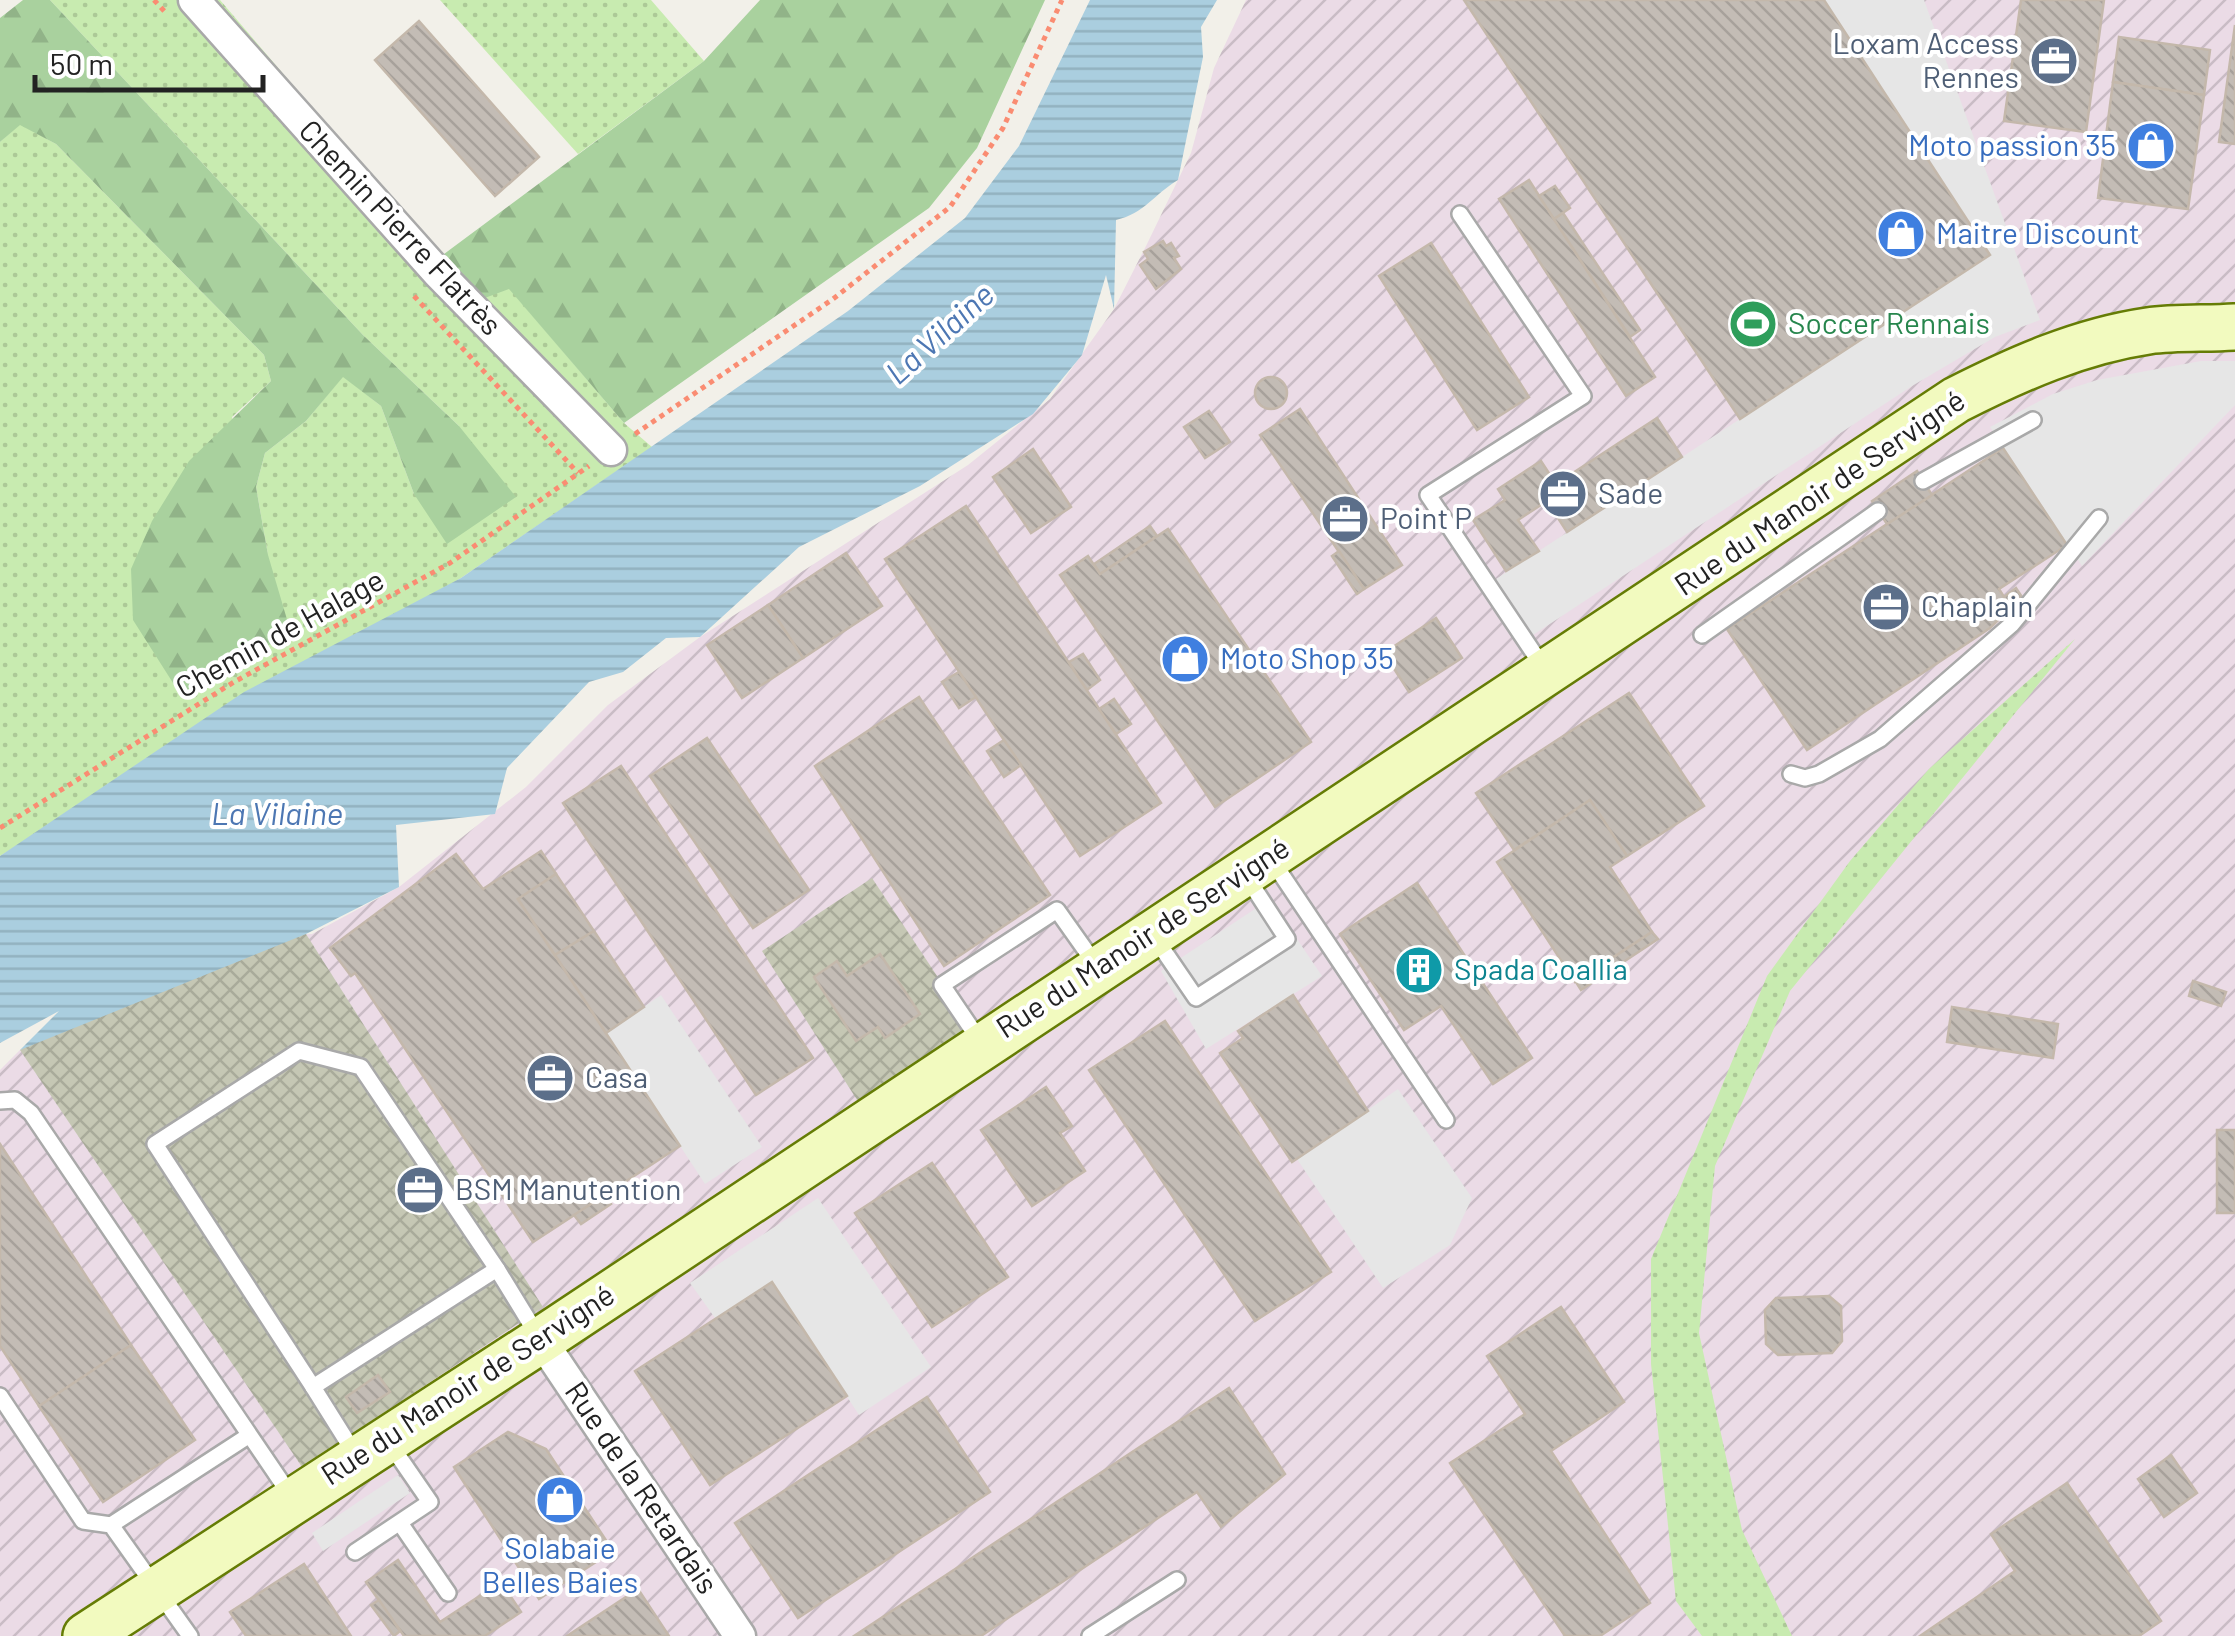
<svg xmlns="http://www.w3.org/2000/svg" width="2235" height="1636" viewBox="0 0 2235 1636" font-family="Barlow,sans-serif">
	<defs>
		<pattern id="industrial-furrows" width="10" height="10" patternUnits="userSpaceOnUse" patternTransform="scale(2.5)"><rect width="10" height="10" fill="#ebdbe6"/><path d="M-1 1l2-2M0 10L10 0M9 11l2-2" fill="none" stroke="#c9bcc5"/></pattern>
		<pattern id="construction-cross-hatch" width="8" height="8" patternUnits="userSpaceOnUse" patternTransform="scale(2.5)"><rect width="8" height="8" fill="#c5c7b4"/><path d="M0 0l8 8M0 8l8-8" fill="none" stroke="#a9ab9a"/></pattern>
		<pattern id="grass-dots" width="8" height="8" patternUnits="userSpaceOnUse" patternTransform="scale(2.5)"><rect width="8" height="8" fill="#c8ebb0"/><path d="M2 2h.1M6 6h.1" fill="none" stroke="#acc997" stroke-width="1.8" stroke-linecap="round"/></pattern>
		<pattern id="forest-firs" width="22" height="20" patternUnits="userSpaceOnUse" patternTransform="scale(2.5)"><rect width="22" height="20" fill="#a9d19e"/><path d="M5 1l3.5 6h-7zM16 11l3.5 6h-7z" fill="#91b388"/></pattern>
		<pattern id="water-rules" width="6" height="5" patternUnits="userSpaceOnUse" patternTransform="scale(2.5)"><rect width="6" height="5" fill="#aacedf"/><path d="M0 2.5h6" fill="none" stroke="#92b1bf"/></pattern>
		<pattern id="building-back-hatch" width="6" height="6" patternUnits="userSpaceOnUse" patternTransform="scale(2.5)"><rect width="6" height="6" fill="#c3bcb5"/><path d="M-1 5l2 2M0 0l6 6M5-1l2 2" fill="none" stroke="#a7a19b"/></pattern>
	</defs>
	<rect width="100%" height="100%" fill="#f2f0e9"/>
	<polygon fill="url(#industrial-furrows)" points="1246,0 2235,0 2235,1636 0,1636 0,1070 20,1050 271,936 312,934 399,887 526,787 608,705 700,637 968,465 1050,399 1114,309 1147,244 1191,153 1214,68"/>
	<g fill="url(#construction-cross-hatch)">
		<polygon points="872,878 971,1027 859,1103 762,951"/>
		<polygon points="306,934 543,1307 302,1467 20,1050 183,956 271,936"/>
	</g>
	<g fill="url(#grass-dots)">
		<polygon points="50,0 220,0 440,257 509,288 624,423 652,447 461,578 0,856 0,142 20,124 56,144 264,355 271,381 232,417 268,555 256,487 265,453 306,421 343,376 381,406 414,494 459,426 363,335"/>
		<polygon points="440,0 651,0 704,61 578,154"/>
		<polygon points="2075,639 1790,991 1715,1166 1699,1333 1742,1530 1792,1636 1702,1636 1676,1601 1651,1364 1651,1259 1767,976 1850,861 1929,769"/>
	</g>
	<g fill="url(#forest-firs)">
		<polygon points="23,0 50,0 363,335 459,426 516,497 447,544 414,494 381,406 343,377 306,421 265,453 256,487 268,555 291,633 180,694 133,620 131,569 152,521 189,461 271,381 264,355 56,144 20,125 0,142 0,18"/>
		<polygon points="760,0 1045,0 977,148 929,208 624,423 509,289 482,299 440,257 704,61"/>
	</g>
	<g fill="#e6e6e6">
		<polygon points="1824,0 1924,0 2040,320 1995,337 1912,386 1533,635 1496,579 1740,419"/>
		<polygon points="2201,361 2235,361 2235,405 2082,566 1990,427 2053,394 2097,380"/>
		<polygon points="1270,899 1322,976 1206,1049 1161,971"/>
		<polygon points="661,995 762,1147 705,1184 606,1033"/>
		<polygon points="1398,1089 1472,1198 1450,1245 1383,1288 1297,1159"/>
		<polygon points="818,1198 931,1367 859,1415 772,1282 715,1318 690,1283"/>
		<polygon points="398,1475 410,1493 323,1551 312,1533"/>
	</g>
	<path fill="url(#water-rules)" d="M 1090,0 L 1217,0 L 1201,27 L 1203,57 L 1178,180 C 1153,195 1145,213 1116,220 L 1114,309 L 1106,275 L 1082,355 L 1033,414 L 920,486 L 799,547 L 700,637 L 666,638 L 623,672 L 589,682 L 507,768 L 495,814 L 396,825 L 399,887 L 306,934 L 20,1050 L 59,1011 L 0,1043 L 0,856 L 244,692 L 461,578 L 848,311 L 965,218 L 1019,146 Z"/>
	<g fill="url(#building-back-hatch)" stroke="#c4b8ab" stroke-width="2.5">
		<polygon points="1464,0 1824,0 1990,255 1740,419"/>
		<polygon points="2021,0 2104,0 2086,132 2004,121"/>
		<polygon points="419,21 539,157 495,196 375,60"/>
		<polygon points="2235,25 2235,144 2219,142"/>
		<polygon points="2119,37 2210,50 2204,95 2113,82"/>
		<polygon points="2113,82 2204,95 2188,209 2098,198"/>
		<polygon points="1529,180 1655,377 1626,396 1499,199"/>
		<polygon points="1555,186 1570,208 1554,219 1539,196"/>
		<polygon points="1563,213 1640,330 1630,337 1554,219"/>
		<polygon points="1163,241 1166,246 1171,243 1179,256 1174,258 1181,269 1156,289 1140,265 1148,259 1144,252"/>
		<polygon points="1431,243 1529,397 1477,430 1379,276"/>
		<circle cx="1271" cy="393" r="16"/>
		<polygon points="1300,409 1402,565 1364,589 1260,435"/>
		<polygon points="1209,411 1230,442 1205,458 1184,427"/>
		<polygon points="1657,418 1682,457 1567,532 1547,501 1518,520 1539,551 1506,571 1473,520 1505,500 1498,489 1541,461 1556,484"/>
		<polygon points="2003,448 2067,545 1999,589 2004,597 2016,588 2022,597 1990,628 1807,750 1727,629"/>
		<polygon points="1033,449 1071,507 1031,533 993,477"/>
		<polygon points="1917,471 1932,495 1887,524 1872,501"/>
		<polygon points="966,506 1161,803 1080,856 885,559"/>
		<polygon points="1150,526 1157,536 1100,574 1094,564"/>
		<polygon points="1168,529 1311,742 1215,807 1060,575 1088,556 1100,574"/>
		<polygon points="1339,551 1364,589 1357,594 1332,556"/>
		<polygon points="846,553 882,606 803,658 768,605"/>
		<polygon points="768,605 803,658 742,698 707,645"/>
		<polygon points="1436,618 1462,658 1409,692 1384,653"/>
		<polygon points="1083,654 1100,680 1087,690 1069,662"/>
		<polygon points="959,672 976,697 959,708 942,682"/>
		<polygon points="1629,693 1704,806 1627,856 1590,800 1514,850 1476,793"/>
		<polygon points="919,697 1050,895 944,966 815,766"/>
		<polygon points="1114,699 1131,724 1116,734 1099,709"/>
		<polygon points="707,738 809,890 753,928 650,776"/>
		<polygon points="1004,740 1021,765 1004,777 987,751"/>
		<polygon points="621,766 813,1058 756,1095 563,803"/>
		<polygon points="1590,800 1627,856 1610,867 1652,932 1575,982 1497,862"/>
		<polygon points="541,851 556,874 518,899 680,1146 533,1242 355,973 351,976 330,948 456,854 483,889"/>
		<polygon points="556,874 594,931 555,955 518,899"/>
		<polygon points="1417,883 1532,1058 1493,1084 1441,1006 1404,1030 1340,934"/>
		<polygon points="594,931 644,1007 606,1033 555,955"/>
		<polygon points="1652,932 1658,939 1581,990 1576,982"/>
		<polygon points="880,954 920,1014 885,1038 878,1027 856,1041 814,977 837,961 847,976"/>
		<polygon points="2193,981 2226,992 2221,1006 2189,996"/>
		<polygon points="1293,995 1368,1111 1292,1162 1220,1053 1243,1038 1238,1031"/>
		<polygon points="1952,1007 2058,1024 2053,1058 1947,1042"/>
		<polygon points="1165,1021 1331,1272 1255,1321 1089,1070"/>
		<polygon points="1046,1087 1072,1126 1060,1133 1085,1171 1032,1206 981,1130"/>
		<rect x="2217" y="1130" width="18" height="83"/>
		<polygon points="0,1144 131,1345 39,1406 0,1346"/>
		<polygon points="932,1163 1008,1277 932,1327 855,1213"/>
		<polygon points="605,1195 611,1204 581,1224 574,1215"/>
		<polygon points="772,1282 847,1396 710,1485 635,1371"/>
		<polygon points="1829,1296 1841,1306 1842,1341 1832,1353 1778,1355 1766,1344 1765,1310 1776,1298"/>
		<polygon points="1561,1307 1624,1402 1551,1451 1650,1603 1600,1636 1565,1636 1450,1463 1525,1414 1487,1356"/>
		<polygon points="131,1345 195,1440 103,1502 39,1406"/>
		<polygon points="378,1375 390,1392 357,1413 346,1397"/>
		<polygon points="1229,1388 1285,1474 1221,1527 1197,1492 981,1636 854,1636"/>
		<polygon points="927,1397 990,1492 798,1618 735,1523"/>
		<polygon points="508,1432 546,1449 613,1551 539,1599 454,1467"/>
		<polygon points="2171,1455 2197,1493 2164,1517 2138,1479"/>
		<polygon points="2067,1483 2161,1621 2139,1636 1920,1636 2015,1571 1991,1534"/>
		<polygon points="398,1560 440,1622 501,1582 521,1612 485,1636 404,1636 366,1582"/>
		<polygon points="304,1564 351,1636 246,1636 230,1612"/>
		<polygon points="638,1589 669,1636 567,1636"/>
		<polygon points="379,1600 400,1631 394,1636 371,1605"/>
	</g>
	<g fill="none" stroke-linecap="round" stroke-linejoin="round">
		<g stroke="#a9a9a9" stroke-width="20">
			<g id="lane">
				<polyline points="1460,214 1583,396 1428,495 1545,670"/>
				<polyline points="1923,481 2033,420"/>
				<polyline points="1702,635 1878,511"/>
				<polyline points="1791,774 1805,778 1819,774 1880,739 2012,624 2099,518"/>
				<polyline points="1271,859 1446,1120"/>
				<polyline points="1155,938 1196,998 1287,939 1246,876"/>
				<polyline points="982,1044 942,985 1057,910 1096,965"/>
				<polyline points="0,1101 15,1100 31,1113 291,1496"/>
				<polyline points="313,1387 155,1144 299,1051 361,1067 497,1269"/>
				<polyline points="0,1396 83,1521 111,1525 190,1636"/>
				<polyline points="355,1454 313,1387 497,1269 538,1336"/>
				<polyline points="400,1523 448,1593"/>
				<polyline points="111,1525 248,1436"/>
				<polyline points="355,1552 430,1502 390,1444"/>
				<polyline points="1090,1636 1177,1580"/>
			</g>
		</g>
		<g stroke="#a9a9a9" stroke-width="35">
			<g id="street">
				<polyline points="194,0 438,273 611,450"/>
				<polyline points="541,1340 740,1636"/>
			</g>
		</g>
		<g stroke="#657c05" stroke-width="50">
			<path id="secondary" d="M 86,1636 L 541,1340 L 1956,400 C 2017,369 2080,341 2148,331 C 2176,327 2207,329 2235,327"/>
		</g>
		<g stroke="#fa8c72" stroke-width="5" stroke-dasharray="5 5" stroke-linecap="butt">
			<polyline points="154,0 166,13"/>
			<polyline points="414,296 578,473"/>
			<polyline points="635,434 833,299 950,207 1003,128 1062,0"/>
			<polyline points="0,828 234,682 450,563 589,466"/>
		</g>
		<use href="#lane" stroke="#fff" stroke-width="15"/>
		<use href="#street" stroke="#fff" stroke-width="30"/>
		<use href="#secondary" stroke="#f2fabf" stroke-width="45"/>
	</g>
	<defs>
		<g id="office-disc" transform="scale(2.5)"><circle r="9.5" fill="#5c6f8a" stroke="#fff"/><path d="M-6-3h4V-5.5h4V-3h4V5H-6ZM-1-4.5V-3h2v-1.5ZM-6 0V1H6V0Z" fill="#fff"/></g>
		<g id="shop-disc" transform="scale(2.5)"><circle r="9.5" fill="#3f7fe0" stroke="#fff"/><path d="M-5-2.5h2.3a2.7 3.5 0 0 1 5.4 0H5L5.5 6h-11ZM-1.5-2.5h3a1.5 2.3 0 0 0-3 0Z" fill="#fff"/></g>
		<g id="stadium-disc" transform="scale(2.5)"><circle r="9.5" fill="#2e9e5b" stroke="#fff"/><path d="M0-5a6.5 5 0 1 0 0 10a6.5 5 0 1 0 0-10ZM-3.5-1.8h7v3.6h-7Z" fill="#fff"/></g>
		<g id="building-disc" transform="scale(2.5)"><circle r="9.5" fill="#0f9aa8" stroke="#fff"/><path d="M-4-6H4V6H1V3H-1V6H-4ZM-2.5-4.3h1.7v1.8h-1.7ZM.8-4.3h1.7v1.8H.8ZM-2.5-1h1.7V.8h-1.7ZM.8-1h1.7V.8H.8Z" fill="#fff"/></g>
	</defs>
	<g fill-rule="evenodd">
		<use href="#office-disc" x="2054" y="61"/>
		<use href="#shop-disc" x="2151" y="146"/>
		<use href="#shop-disc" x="1901" y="234"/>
		<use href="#stadium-disc" x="1753" y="324"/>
		<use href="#office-disc" x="1563" y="494"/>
		<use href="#office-disc" x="1345" y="519"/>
		<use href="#office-disc" x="1886" y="607"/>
		<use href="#shop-disc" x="1185" y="659"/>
		<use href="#building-disc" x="1419" y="970"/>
		<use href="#office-disc" x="550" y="1078"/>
		<use href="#office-disc" x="420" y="1190"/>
		<use href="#shop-disc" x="560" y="1500"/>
	</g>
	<g text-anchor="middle" stroke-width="8" stroke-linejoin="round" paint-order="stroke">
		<g font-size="30" fill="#4e5e75" stroke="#fff" text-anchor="start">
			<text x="2019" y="54" text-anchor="end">Loxam Access<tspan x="2019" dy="34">Rennes</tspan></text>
			<text x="1598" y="504">Sade</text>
			<text x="1380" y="529">Point P</text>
			<text x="1921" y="617">Chaplain</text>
			<text x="585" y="1088">Casa</text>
			<text x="455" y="1200">BSM Manutention</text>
		</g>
		<g font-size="30" fill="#366cbe" stroke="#fff" text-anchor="start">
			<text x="2116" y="156" text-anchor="end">Moto passion 35</text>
			<text x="1936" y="244">Maitre Discount</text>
			<text x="1220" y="669">Moto Shop 35</text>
			<text x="560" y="1559" text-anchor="middle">Solabaie<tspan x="560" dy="34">Belles Baies</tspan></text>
		</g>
		<g font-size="30" fill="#222" stroke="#fff">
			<text transform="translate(400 228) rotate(47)" y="10">Chemin Pierre Flatrès</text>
			<text transform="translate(1820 493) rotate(-34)" y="10">Rue du Manoir de Servigné</text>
			<text transform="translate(280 634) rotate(-29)" y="10">Chemin de Halage</text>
			<text transform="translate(1143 938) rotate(-33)" y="10">Rue du Manoir de Servigné</text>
			<text transform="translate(468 1385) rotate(-33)" y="10">Rue du Manoir de Servigné</text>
			<text transform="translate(641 1488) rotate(56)" y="10">Rue de la Retardais</text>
		</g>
		<g font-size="30" fill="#27864d" stroke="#fff" text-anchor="start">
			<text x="1788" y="334">Soccer Rennais</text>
		</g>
		<g font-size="30" fill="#0d838f" stroke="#fff" text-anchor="start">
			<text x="1454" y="980">Spada Coallia</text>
		</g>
		<g font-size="32" font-style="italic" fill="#4d77b3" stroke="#fff">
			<text transform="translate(940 334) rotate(-42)" y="11">La Vilaine</text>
			<text x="277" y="825">La Vilaine</text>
		</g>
	</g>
	<path d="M35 75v15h228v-15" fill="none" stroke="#222222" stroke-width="5"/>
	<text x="50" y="75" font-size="30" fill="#222222" stroke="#ffffff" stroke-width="8" paint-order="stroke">50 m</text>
</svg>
